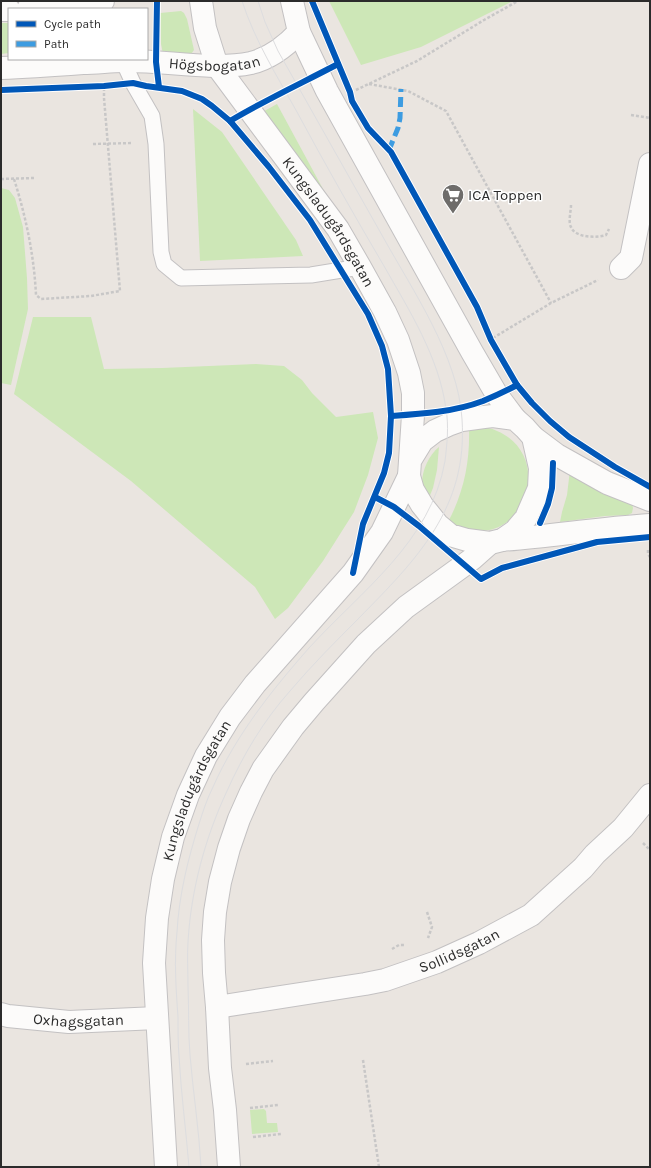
<svg xmlns="http://www.w3.org/2000/svg" width="651" height="1168" viewBox="0 0 651 1168" font-family="Karla,sans-serif">
	<rect width="100%" height="100%" fill="#eae5e0"/>
	<g fill="#cde7b7">
		<polygon points="329,1 513,1 421,47 361,65"/>
		<polygon points="181,11 184,13 187,19 194,50 191,54 163,54 161,44 160,13"/>
		<polygon points="1,23 9,23 9,53 1,54"/>
		<polygon points="277,104 323,189 326,199 259,114"/>
		<polygon points="193,109 222,132 296,240 303,256 200,261"/>
		<polygon points="1,188 9,190 15,198 23,227 27,278 28,309 11,385 1,383"/>
		<polygon points="33,317 91,317 104,369 162,368 256,364 284,366 302,380 312,393 336,417 373,412 378,438 368,475 354,512 323,561 288,608 275,619 255,587 131,481 14,394"/>
		<path d="M 479,427 C 485,427 491,428 497,431 C 526,443 535,474 524,502 C 522,506 519,509 517,512 C 510,521 500,528 489,530 C 482,531 475,532 468,530 C 461,529 454,525 448,522 C 464,492 470,462 469,428 Z"/>
		<path d="M 439,447 L 437,470 L 433,488 L 426,505 C 424,498 422,490 422,483 C 422,470 429,455 439,447 Z"/>
		<polygon points="570,470 632,504 633,508 632,513 628,515 605,516 560,522 562,512 567,495"/>
		<polygon points="264,1109 266,1111 267,1123 277,1123 278,1132 252,1134 250,1110"/>
	</g>
	<g fill="none" stroke-linecap="round" stroke-linejoin="round">
		<g stroke="#c3c1c2" stroke-width="17">
			<polyline id="lane" points="123,61 133,83 152,116 156,144 161,252 164,264 181,278 311,275 360,267"/>
		</g>
		<g stroke="#c3c1c2" stroke-width="24">
			<g id="street">
				<polyline points="621,268 631,258 650,164"/>
				<path id="s1" d="M 217,1007 L 365,984 L 385,980 L 437,962 L 479,943 L 531,915 L 583,868 L 595,854 L 623,828 L 650,795"/>
				<path id="s2" d="M 1,1014 L 8,1016 L 69,1022 L 157,1018"/>
				<path id="s3" d="M 166,1167 L 154,963 L 157,918 L 163,879 L 173,837 L 188,795 L 206,756 L 230,717 L 255,684 L 353,573 L 382,532 L 409,476"/>
				<polyline points="229,1167 225,1110 220,1068 217,1007 214,973 213,940 215,912 220,882 229,848 239,819 251,792 263,769 293,727 314,702 366,644 406,607 464,565 472,559 490,543"/>
			</g>
		</g>
		<g stroke="#c3c1c2" stroke-width="24">
			<g id="secondary">
				<path id="s4" d="M 201,1 L 205,28 L 217,66 L 338,229 L 360,267 L 385,312 L 398,340 L 409,373 L 413,393 L 413,415 L 409,476 L 413,490 L 422,505 L 438,525 L 450,535 L 467,540 L 490,543 L 502,540 L 515,531 L 526,518 L 539,488 L 540,468 L 533,437 L 525,428 L 515,419 L 493,416 L 484,417 L 462,420 L 448,425 L 435,431 L 422,441 L 411,459"/>
				<polyline points="292,1 299,32 327,91 472,352 497,395 515,419"/>
				<polyline points="28,9 103,1"/>
				<polyline points="1,10 9,10"/>
				<path id="s5" d="M 1,68 C 28,67 56,65 83,63 C 97,63 110,61 123,61 C 164,60 212,71 251,63 C 271,58 286,46 299,32"/>
				<polyline points="533,437 557,455 607,483 650,500"/>
				<path d="M 502,540 C 552,536 601,528 650,525"/>
			</g>
		</g>
		<g stroke="#c8c7c7" stroke-width="2.5" stroke-dasharray="3 2" stroke-linecap="butt">
			<polyline points="369,84 408,91 446,111 551,303"/>
			<polyline points="356,90 417,61 484,20 518,1"/>
			<polyline points="631,115 650,118"/>
			<polyline points="93,144 133,143"/>
			<polyline points="1,179 35,178"/>
			<path d="M 14,179 C 26,217 34,255 36,295 L 41,299 L 91,296 L 120,291 L 104,98 L 104,88"/>
			<path d="M 571,205 C 571,211 568,222 571,227 C 575,238 597,238 606,235 L 609,229"/>
			<polyline points="493,338 551,303 598,280"/>
			<polyline points="648,550 648,554 650,557"/>
			<polyline points="643,843 650,850"/>
			<polyline points="427,912 432,927 428,938"/>
			<polyline points="392,949 399,945 404,945"/>
			<polyline points="363,1060 379,1167"/>
			<polyline points="246,1064 273,1061"/>
			<polyline points="250,1108 278,1105"/>
			<polyline points="253,1137 281,1134"/>
		</g>
		<use href="#lane" stroke="#fcfbfa" stroke-width="15"/>
		<use href="#street" stroke="#fcfbfa" stroke-width="22"/>
		<use href="#secondary" stroke="#fcfbfa" stroke-width="22"/>
		<g stroke="#dddddf" stroke-width="1">
			<path d="M 189,1167 C 186,1130 181,1093 179,1056 C 178,1043 178,1030 178,1017 C 176,989 174,961 177,932 C 179,895 188,859 199,824 C 203,811 207,799 213,787 C 236,735 272,690 309,648 C 361,591 431,542 445,461 C 447,444 449,426 446,409 C 439,357 409,310 384,266 C 354,215 325,164 297,112 C 277,76 255,41 242,1"/>
			<path d="M 201,1167 C 199,1129 193,1092 190,1055 C 188,1032 189,1009 188,986 C 188,971 187,956 188,942 C 191,890 205,838 227,791 C 243,755 264,720 290,691 C 312,665 336,641 359,618 C 417,559 468,508 462,419 C 458,356 413,291 383,237 C 348,175 313,113 278,51 L 265,22 L 258,1"/>
		</g>
		<polyline stroke="#3d9ce1" stroke-width="5" stroke-dasharray="10 5" stroke-linecap="butt" points="389,150 398,128 400,118 401,89"/>
		<g stroke="#fff" stroke-width="8">
			<g id="cycleway">
				<polyline points="157,1 156,62 159,87"/>
				<polyline points="312,1 350,92 352,101 368,128 391,152 477,307 491,340 517,385 532,403 550,421 569,437 615,467 650,487"/>
				<polyline points="1,90 104,86 133,83 146,86 182,91 202,99 212,106 230,121 269,167 310,220 368,314 382,346 388,369 391,416 389,453 384,473 363,524 353,573"/>
				<path d="M 230,121 C 265,100 302,83 338,64"/>
				<path d="M 391,416 C 422,414 454,412 483,401 C 495,396 506,391 517,385"/>
				<polyline points="375,497 394,507 419,526 481,579 502,568 597,542 650,537"/>
				<polyline points="540,523 548,504 552,488 553,463"/>
			</g>
		</g>
		<use href="#cycleway" stroke="#0057b8" stroke-width="6"/>
	</g>
	<defs>
		<g id="supermarket-pin" transform="scale(1.15)"><path d="M0 17L-7.5 6A9.5 9.5 0 1 1 7.5 6Z" fill="#6e6c6a" stroke="#fff"/><path d="M-6-5.5h2.5l.6 2H6L4.5 2H-2.5L-4.4-4H-6ZM-1.5 3.2a1.3 1.3 0 1 0 .1 0ZM3 3.2a1.3 1.3 0 1 0 .1 0Z" fill="#fff"/></g>
	</defs>
	<g fill-rule="evenodd">
		<use href="#supermarket-pin" x="453" y="195"/>
	</g>
	<g text-anchor="middle" stroke-width="3" stroke-linejoin="round" paint-order="stroke">
		<g font-size="15" fill="#2b2b2b" stroke="#fff">
			<text dy="5" stroke="none"><textPath href="#s5" startOffset="214">Högsbogatan</textPath></text>
			<text dy="5" stroke="none"><textPath href="#s4" startOffset="259">Kungsladugårdsgatan</textPath></text>
			<text dy="5" stroke="none"><textPath href="#s3" startOffset="384">Kungsladugårdsgatan</textPath></text>
			<text dy="5" stroke="none"><textPath href="#s1" startOffset="250">Sollidsgatan</textPath></text>
			<text dy="5" stroke="none"><textPath href="#s2" startOffset="78">Oxhagsgatan</textPath></text>
		</g>
		<g font-size="15" fill="#2b2b2b" stroke="#fff" text-anchor="start">
			<text x="468" y="200">ICA Toppen</text>
		</g>
	</g>
	<rect width="651" height="1168" fill="none" stroke="#2b2b2b" stroke-width="4"/>
	<rect x="8" y="8" width="140" height="52" fill="#ffffff" stroke="#aaaaaa"/>
	<rect x="16" y="21" width="20" height="6" fill="#0057b8" stroke="#aaaaaa"/>
	<text x="44" y="28" font-size="12" fill="#2b2b2b">Cycle path</text>
	<rect x="16" y="41" width="20" height="6" fill="#3d9ce1" stroke="#aaaaaa"/>
	<text x="44" y="48" font-size="12" fill="#2b2b2b">Path</text>
</svg>
